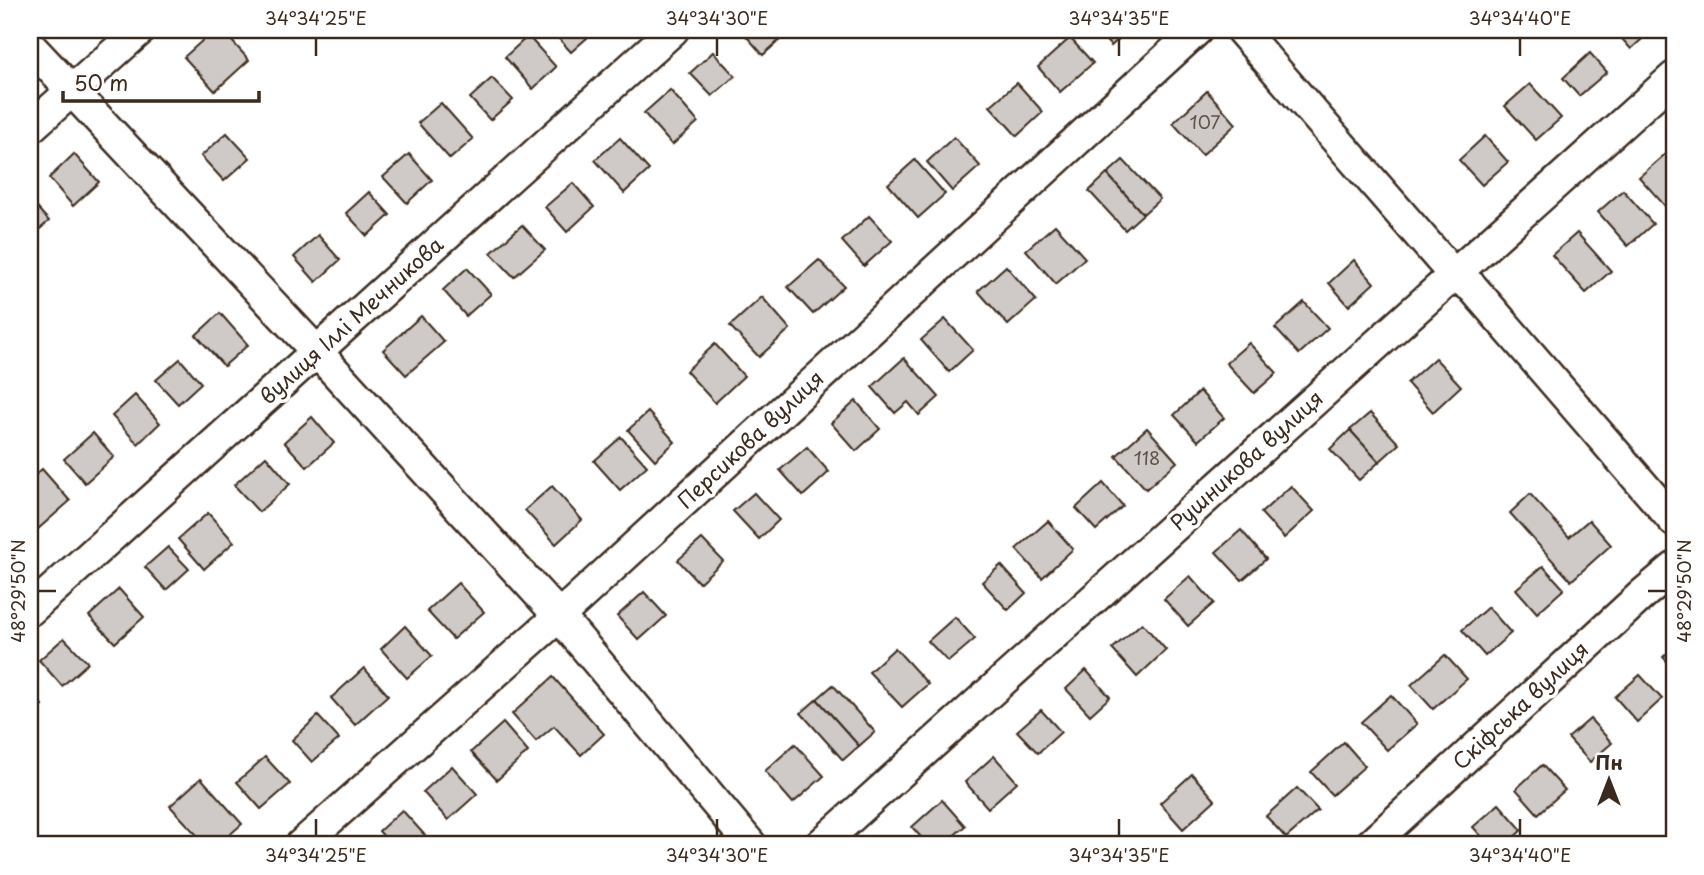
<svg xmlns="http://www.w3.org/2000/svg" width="1704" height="875" viewBox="0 0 1704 875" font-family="'Playpen Sans',sans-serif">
	<rect width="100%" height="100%" fill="#fff"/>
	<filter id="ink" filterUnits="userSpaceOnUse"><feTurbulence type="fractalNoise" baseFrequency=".0143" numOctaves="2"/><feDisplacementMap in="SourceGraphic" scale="14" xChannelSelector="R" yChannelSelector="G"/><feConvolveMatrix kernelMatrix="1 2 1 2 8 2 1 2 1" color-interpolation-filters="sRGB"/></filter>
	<g filter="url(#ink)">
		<g fill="#cfcac7" stroke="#3b2a1e" stroke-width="2">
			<polygon points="214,30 222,30 249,60 215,91 184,57"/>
			<polygon points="551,30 596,30 571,52"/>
			<polygon points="741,30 791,30 763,55"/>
			<polygon points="1096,30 1129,30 1111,46"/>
			<polygon points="1614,30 1652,30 1631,49"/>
			<polygon points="528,36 556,67 533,89 505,57"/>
			<polygon points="1070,38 1093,63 1060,92 1038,67"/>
			<polygon points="713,52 735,76 712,96 690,73"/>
			<polygon points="1590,53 1607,72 1579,96 1563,78"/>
			<polygon points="492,78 513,100 490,120 470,98"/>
			<polygon points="1017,83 1043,112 1017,136 990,106"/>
			<polygon points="1530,84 1561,118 1536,140 1505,106"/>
			<polygon points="670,90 698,122 672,145 644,113"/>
			<polygon points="1207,91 1236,124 1202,155 1173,123"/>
			<polygon points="441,103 473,139 450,159 418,123"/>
			<polygon points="227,133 250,158 224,181 201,156"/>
			<polygon points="1485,136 1508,162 1482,185 1459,160"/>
			<polygon points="954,137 980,166 952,191 927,162"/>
			<polygon points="620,138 649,170 624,193 595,160"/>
			<polygon points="1671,149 1674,153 1674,216 1639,177"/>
			<polygon points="74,154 99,182 73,206 49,178"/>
			<polygon points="409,154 432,180 407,203 383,177"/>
			<polygon points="915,160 945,194 918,218 888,184"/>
			<polygon points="1123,160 1160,199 1143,214 1107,174"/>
			<polygon points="1107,174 1143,214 1125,230 1089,191"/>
			<polygon points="573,183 594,207 567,232 545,207"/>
			<polygon points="1623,190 1653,224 1628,246 1598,212"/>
			<polygon points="369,192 390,215 367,236 346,213"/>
			<polygon points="30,200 49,221 30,238"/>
			<polygon points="869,216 892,241 864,266 842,241"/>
			<polygon points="522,225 545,250 514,277 491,253"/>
			<polygon points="1055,225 1085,258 1056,284 1026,250"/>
			<polygon points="1577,233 1611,271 1586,293 1552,255"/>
			<polygon points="318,235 340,260 316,282 294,257"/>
			<polygon points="819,260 844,286 813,314 788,287"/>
			<polygon points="1354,260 1374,283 1349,306 1329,283"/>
			<polygon points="1006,266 1036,300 1008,325 978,291"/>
			<polygon points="467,268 491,294 466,316 443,290"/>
			<polygon points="762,297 790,329 759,357 730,326"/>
			<polygon points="1304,302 1328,328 1299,354 1275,328"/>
			<polygon points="220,313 248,345 224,366 196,335"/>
			<polygon points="421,316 444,342 406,375 383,350"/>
			<polygon points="945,319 973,350 949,372 921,340"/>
			<polygon points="1249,343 1277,373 1254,393 1226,363"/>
			<polygon points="715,344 744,376 715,403 686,371"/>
			<polygon points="904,358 939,397 919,415 908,402 895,413 872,387"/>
			<polygon points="1435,358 1461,386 1433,412 1407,383"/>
			<polygon points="180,359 201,383 178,404 156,380"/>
			<polygon points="1200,391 1224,418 1198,441 1174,415"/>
			<polygon points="135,395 160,423 138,444 112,416"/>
			<polygon points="856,401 880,429 856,451 831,423"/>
			<polygon points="648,412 675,442 655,460 628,430"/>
			<polygon points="1370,413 1399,444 1379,462 1350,430"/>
			<polygon points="312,417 334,443 307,467 284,442"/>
			<polygon points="1147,428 1177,462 1146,489 1116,456"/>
			<polygon points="1350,430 1379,462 1359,480 1330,449"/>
			<polygon points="93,433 114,457 85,483 64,459"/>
			<polygon points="621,437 647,466 620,490 594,461"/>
			<polygon points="807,447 829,472 803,496 780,470"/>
			<polygon points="266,456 290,484 259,512 234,485"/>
			<polygon points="42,469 70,501 38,529 30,520 30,480"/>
			<polygon points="1103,483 1123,506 1096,530 1076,508"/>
			<polygon points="552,486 582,520 556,544 525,510"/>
			<polygon points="1291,486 1314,511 1284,538 1261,513"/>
			<polygon points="754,493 779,520 759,539 733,511"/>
			<polygon points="1530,494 1569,537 1589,520 1611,545 1571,581 1510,513"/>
			<polygon points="208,513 234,542 204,569 178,539"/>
			<polygon points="1048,521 1073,549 1042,578 1016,549"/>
			<polygon points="1241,530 1266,559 1242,580 1216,552"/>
			<polygon points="702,539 723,561 699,583 678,560"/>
			<polygon points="168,547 189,569 166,590 145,567"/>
			<polygon points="1001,565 1026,593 1008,610 982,582"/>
			<polygon points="1543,566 1564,589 1537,613 1516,589"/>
			<polygon points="1190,576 1214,603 1188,626 1164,599"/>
			<polygon points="458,583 484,612 453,639 427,611"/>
			<polygon points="119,589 144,617 115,643 89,616"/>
			<polygon points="644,592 666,616 639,640 617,616"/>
			<polygon points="1488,607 1511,633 1485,656 1462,630"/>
			<polygon points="955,617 975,639 948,662 928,641"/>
			<polygon points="1142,623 1166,650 1137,677 1112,649"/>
			<polygon points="405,626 432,656 407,678 381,649"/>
			<polygon points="64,638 88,663 62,686 39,660"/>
			<polygon points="1674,647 1674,669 1663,657"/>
			<polygon points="895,648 928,684 902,707 869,672"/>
			<polygon points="1445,655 1467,679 1433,709 1411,685"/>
			<polygon points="364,668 388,695 355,725 331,698"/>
			<polygon points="1086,670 1110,697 1090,715 1066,689"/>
			<polygon points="1640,675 1662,699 1637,722 1615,697"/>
			<polygon points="553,677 604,734 581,755 554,726 536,741 512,714"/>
			<polygon points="833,685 875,732 859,746 817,699"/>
			<polygon points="30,692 43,706 30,718"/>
			<polygon points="1391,695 1417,724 1387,750 1361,722"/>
			<polygon points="817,699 859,746 843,760 801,713"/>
			<polygon points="1041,710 1061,732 1038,753 1017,731"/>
			<polygon points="318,716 339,739 312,762 292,740"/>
			<polygon points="1590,719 1612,743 1590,762 1568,738"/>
			<polygon points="503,723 528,752 497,780 471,752"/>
			<polygon points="1344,742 1365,766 1332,795 1311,772"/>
			<polygon points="795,744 824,776 793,803 765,771"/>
			<polygon points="994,756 1017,782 988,808 965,782"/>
			<polygon points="265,757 290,784 261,809 237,782"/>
			<polygon points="1542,765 1565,790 1538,814 1516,789"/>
			<polygon points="452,766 477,794 448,820 423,792"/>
			<polygon points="1192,774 1215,800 1183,829 1160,803"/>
			<polygon points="201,778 242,824 218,845 206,845 170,806"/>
			<polygon points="1297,788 1318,810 1286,838 1266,816"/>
			<polygon points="942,800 965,826 943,845 928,845 912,827"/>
			<polygon points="1499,804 1522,830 1505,845 1489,845 1473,827"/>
			<polygon points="402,810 431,842 428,845 391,845 379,831"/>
		</g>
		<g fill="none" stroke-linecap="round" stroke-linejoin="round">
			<g stroke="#3b2a1e" stroke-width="35">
				<g id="minor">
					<polyline points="1241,30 1453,274 1472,287 1674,521"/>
					<polyline points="30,46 317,352 559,616 751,845"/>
					<polyline points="30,128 140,30"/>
					<polyline points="30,610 673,30"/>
					<polyline points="301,845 559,616 1197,30"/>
					<polyline points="820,845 1674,77"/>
					<polyline points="1370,845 1643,594 1674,568"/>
				</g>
			</g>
			<use href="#minor" stroke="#fff" stroke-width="30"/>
		</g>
	</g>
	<path fill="none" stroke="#3b2a1e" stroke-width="2.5" d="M 316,38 L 316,56M 717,38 L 717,56M 1119,38 L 1119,56M 1520,38 L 1520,56M 38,591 L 56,591M 1648,591 L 1666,591M 316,819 L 316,836M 717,819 L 717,836M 1119,819 L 1119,836M 1520,819 L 1520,836"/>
	<g text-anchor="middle" stroke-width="7" stroke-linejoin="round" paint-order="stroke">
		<g font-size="18" fill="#605248">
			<text x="1205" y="129">107</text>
			<text x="1147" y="465">118</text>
		</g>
		<g font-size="21" fill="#3b2a1e" stroke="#fff">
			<text transform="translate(352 321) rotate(-42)" y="7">вулиця Іллі Мечникова</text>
			<text transform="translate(751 440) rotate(-43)" y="7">Персикова вулиця</text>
			<text transform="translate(1247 461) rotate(-42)" y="7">Рушникова вулиця</text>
			<text transform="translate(1521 706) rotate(-43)" y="7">Скіфська вулиця</text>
		</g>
	</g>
	<rect width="1704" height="875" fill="none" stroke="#fff" stroke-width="77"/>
	<g transform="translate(1609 780)" stroke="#ffffff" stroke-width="5" paint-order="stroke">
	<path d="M0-5L12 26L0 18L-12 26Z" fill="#3b2a1e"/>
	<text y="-10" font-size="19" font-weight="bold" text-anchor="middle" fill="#3b2a1e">Пн</text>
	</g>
	<path d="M63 91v10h196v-10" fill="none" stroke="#3b2a1e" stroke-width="3.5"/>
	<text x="74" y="91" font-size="21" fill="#3b2a1e" stroke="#ffffff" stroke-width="5" paint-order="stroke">50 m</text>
	<rect x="38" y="38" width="1628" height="798" fill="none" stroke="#3b2a1e" stroke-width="2.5"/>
	<g font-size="18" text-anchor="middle" fill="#3b2a1e">
		<text x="316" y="25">34°34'25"E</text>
		<text x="717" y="25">34°34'30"E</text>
		<text x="1119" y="25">34°34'35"E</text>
		<text x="1520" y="25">34°34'40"E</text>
		<text transform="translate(19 591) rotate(-90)" y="6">48°29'50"N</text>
		<text transform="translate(1685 591) rotate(-90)" y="6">48°29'50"N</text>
		<text x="316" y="862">34°34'25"E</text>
		<text x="717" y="862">34°34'30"E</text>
		<text x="1119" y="862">34°34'35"E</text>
		<text x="1520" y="862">34°34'40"E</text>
	</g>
</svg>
